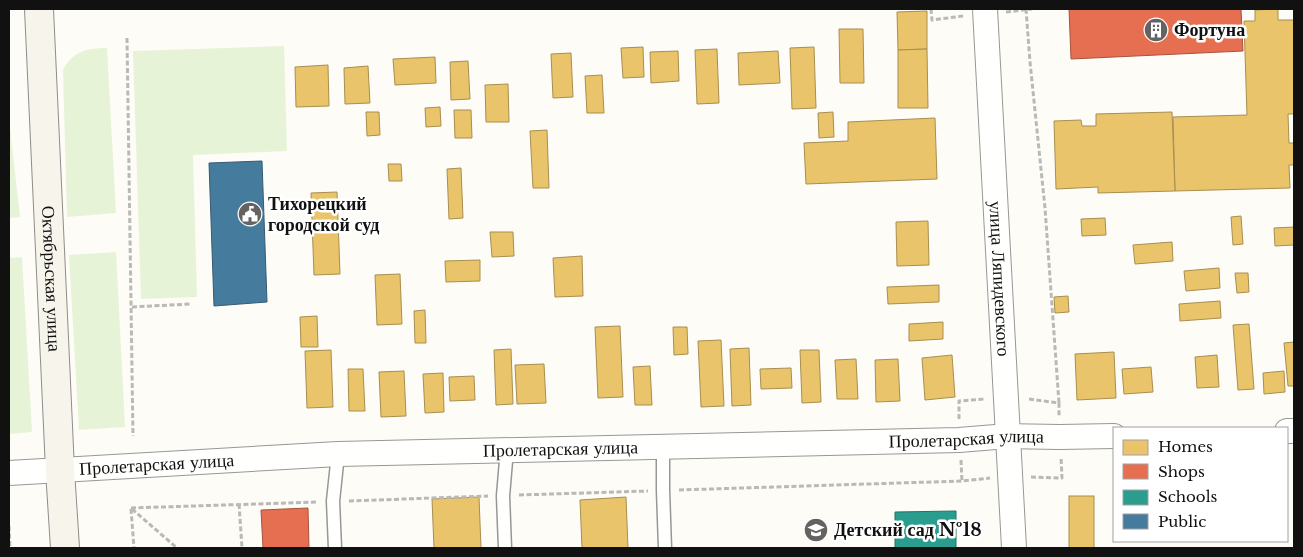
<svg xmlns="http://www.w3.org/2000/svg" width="1303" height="557" viewBox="0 0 1303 557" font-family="'Libre Baskerville',serif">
	<rect width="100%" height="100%" fill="#fdfcf7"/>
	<g fill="#e7f3d7">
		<polygon points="284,46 287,151 193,155 197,297 141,299 133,51"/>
		<path d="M 107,48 L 116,213 L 67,217 L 63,70 C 73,51 87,48 107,48 Z"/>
		<polygon points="9,119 20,217 9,218"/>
		<polygon points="116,252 125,427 79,430 69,255"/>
		<polygon points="22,257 32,432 9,434 9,258"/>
	</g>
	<g fill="#e9c46a" stroke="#a88e4f">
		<polygon points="1278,9 1278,20 1294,20 1294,114 1288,114 1289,143 1294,143 1294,165 1289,165 1290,188 1175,191 1173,117 1247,115 1244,21 1255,21 1255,10"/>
		<polygon points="927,11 927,49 898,50 897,12"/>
		<polygon points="839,29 863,29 864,83 840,83"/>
		<polygon points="643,47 644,77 623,78 621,48"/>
		<polygon points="814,47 816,108 792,109 790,48"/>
		<polygon points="717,49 719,103 697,104 695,50"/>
		<polygon points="927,49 928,108 898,108 898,50"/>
		<polygon points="678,51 679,81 651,83 650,52"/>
		<polygon points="778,51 780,83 739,85 738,53"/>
		<polygon points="571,53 573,97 553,98 551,54"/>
		<polygon points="435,57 436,83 395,85 393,59"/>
		<polygon points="468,61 470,99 451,100 450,62"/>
		<polygon points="328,65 329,106 296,107 295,67"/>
		<polygon points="368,66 370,103 345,104 344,68"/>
		<polygon points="602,75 604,113 587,113 585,76"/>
		<polygon points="508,84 509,122 486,122 485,85"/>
		<polygon points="440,107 441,126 426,127 425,108"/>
		<polygon points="454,110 471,110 472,138 455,138"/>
		<polygon points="366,112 379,112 380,135 367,136"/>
		<polygon points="833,112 834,137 819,138 818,113"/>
		<polygon points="1172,112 1175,191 1098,193 1098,187 1056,189 1054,121 1081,120 1082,126 1096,126 1096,114"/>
		<polygon points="935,118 937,179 806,184 804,143 848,141 848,122"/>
		<polygon points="547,130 549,188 533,188 530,131"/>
		<polygon points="388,164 401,164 402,181 389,181"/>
		<polygon points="461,168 463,218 449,219 447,169"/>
		<polygon points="337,192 340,274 314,275 311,193"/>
		<polygon points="1241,216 1243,244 1233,245 1231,217"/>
		<polygon points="1105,218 1106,235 1082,236 1081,219"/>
		<polygon points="928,221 929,265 897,266 896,222"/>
		<polygon points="1294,227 1294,245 1275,246 1274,228"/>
		<polygon points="490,232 513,232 514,256 492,257"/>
		<polygon points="1172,242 1173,261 1135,264 1133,245"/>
		<polygon points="582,256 583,296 555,297 553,258"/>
		<polygon points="480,260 480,281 446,282 445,261"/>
		<polygon points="1219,268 1220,288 1186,291 1184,271"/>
		<polygon points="1235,273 1248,273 1249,292 1237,293"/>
		<polygon points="400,274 402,324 377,325 375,275"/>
		<polygon points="939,285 939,302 888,304 887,287"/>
		<polygon points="1068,296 1069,312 1055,313 1054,297"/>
		<polygon points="1220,301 1221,318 1180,321 1179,304"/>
		<polygon points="425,310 426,343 415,343 414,311"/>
		<polygon points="317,316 318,347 301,347 300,317"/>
		<polygon points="943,322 943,339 909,341 909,324"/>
		<polygon points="1249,324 1254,389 1238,390 1233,325"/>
		<polygon points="620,326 623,397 598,398 595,327"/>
		<polygon points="673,327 687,327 688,354 674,355"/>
		<polygon points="721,340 724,406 701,407 698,341"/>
		<polygon points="1294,342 1294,386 1288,386 1284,343"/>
		<polygon points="749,348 751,405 732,406 730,349"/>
		<polygon points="511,349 513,404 496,405 494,350"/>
		<polygon points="331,350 333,407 307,408 305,351"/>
		<polygon points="800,350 819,350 821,402 802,403"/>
		<polygon points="1114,352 1116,398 1077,400 1075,354"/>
		<polygon points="952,355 955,397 925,400 922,358"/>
		<polygon points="1217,355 1219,387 1197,388 1195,357"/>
		<polygon points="856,359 858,399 837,399 835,360"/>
		<polygon points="898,359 900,401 876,402 875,360"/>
		<polygon points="544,364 546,403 517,404 515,365"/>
		<polygon points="650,366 652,405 635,405 633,367"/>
		<polygon points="1151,367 1153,392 1124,394 1122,369"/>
		<polygon points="791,368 792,388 761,389 760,369"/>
		<polygon points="348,369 363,369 365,411 349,411"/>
		<polygon points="404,371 406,416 381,417 379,372"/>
		<polygon points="1284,371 1285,392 1264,394 1263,373"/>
		<polygon points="443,373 444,412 425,413 423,374"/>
		<polygon points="474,376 475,400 450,401 449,377"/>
		<rect x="1069" y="496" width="25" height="52"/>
		<polygon points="479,497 481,548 434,548 432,499"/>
		<polygon points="626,497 628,548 582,548 580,500"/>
	</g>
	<g fill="#e76f51" stroke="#a7533e">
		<polygon points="1069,9 1241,9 1243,51 1071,59"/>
		<polygon points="308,508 309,548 263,548 261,510"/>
	</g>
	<polygon fill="#2a9d8f" stroke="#227369" points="956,511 956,548 895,548 895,512"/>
	<polygon fill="#457b9d" stroke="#355b73" points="262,161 267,302 214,306 209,163"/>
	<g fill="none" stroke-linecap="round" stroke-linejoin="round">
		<g stroke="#979795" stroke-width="15">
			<g id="lane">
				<polyline points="663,446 663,490 665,548"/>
				<polyline points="335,548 333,501 338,454"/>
				<polyline points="505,548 503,496 507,449"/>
			</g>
		</g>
		<g stroke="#979795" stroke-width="26">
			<g id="street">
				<path id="s1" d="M 985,9 L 1014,548"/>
				<polyline points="1287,431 1294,431"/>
				<path id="s2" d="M 9,473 L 338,454 L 959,440 L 1008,436 L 1060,437 L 1114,436"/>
			</g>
		</g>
		<g stroke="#8e8d8b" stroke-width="30">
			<g id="secondary">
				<path id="s3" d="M 39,9 L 60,470 L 65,548"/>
			</g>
		</g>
		<g stroke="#b9b9b8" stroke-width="3" stroke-dasharray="5 2.5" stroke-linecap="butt">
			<polyline points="931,9 932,20 963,16"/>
			<polyline points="1026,9 1030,62 1045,208 1059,403"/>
			<polyline points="1006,12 1032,9"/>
			<polyline points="127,38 133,436"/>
			<polyline points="132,307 191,304"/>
			<polyline points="1029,399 1059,403 1059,416"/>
			<polyline points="959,419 959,401 985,399"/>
			<polyline points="961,460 962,481"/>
			<polyline points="1031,477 1062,478 1061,457"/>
			<polyline points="679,490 962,481 990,478"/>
			<polyline points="519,495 648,491"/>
			<polyline points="349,501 488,496"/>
			<polyline points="239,504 242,548"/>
			<polyline points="131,508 318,502"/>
			<polyline points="131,509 134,548"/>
			<polyline points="132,509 177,548"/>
			<polyline points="9,526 10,548"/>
		</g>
		<use href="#lane" stroke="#fffffe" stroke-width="12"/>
		<use href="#street" stroke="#fffffe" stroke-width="24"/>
		<use href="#secondary" stroke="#f6f4eb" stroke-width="28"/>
	</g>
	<defs>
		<g id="building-disc" transform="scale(1.25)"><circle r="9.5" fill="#646362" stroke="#fff"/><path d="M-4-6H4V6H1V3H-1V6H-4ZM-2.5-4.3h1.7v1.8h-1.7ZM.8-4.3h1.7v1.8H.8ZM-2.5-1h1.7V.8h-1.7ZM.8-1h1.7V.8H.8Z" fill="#fff"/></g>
		<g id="civic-disc" transform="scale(1.25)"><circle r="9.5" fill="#646362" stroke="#fff"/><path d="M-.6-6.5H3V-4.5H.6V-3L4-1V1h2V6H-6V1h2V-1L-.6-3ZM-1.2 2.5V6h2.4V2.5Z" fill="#fff"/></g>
		<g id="school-disc" transform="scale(1.25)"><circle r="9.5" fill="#646362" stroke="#fff"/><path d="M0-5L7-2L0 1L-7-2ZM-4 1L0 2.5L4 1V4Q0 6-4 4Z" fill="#fff"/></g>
	</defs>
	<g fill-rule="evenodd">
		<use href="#building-disc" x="1156" y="30"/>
		<use href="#civic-disc" x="250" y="214"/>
		<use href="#school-disc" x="816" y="530"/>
	</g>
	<g text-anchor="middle" stroke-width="5" stroke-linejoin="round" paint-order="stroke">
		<g font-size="18" font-weight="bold" fill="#111" stroke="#fff" text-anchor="start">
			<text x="1174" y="36">Фортуна</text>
			<text x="268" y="210">Тихорецкий<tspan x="268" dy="21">городской суд</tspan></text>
			<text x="834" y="536">Детский сад №18</text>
		</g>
		<g font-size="18" fill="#111" stroke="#fff">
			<text dy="6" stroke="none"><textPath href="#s1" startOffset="270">улица Ляпидевского</textPath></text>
			<text dy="6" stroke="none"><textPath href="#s3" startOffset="270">Октябрьская улица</textPath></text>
			<text dy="6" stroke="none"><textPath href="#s2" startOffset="958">Пролетарская улица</textPath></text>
			<text dy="6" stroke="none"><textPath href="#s2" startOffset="552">Пролетарская улица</textPath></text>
			<text dy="6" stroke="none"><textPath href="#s2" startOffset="148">Пролетарская улица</textPath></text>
		</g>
	</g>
	<rect width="1303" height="557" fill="none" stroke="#111111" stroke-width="20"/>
	<rect x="1113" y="427" width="175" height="115" fill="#ffffff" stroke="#a0a0a0"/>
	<rect x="1123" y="440" width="25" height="15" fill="#e9c46a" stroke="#a0a0a0"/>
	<text x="1158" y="452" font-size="15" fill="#111111">Homes</text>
	<rect x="1123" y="464" width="25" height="15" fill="#e76f51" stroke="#a0a0a0"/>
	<text x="1158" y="477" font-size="15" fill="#111111">Shops</text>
	<rect x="1123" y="490" width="25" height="15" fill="#2a9d8f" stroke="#a0a0a0"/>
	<text x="1158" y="502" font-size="15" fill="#111111">Schools</text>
	<rect x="1123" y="514" width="25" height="15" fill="#457b9d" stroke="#a0a0a0"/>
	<text x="1158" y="527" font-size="15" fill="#111111">Public</text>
</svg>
